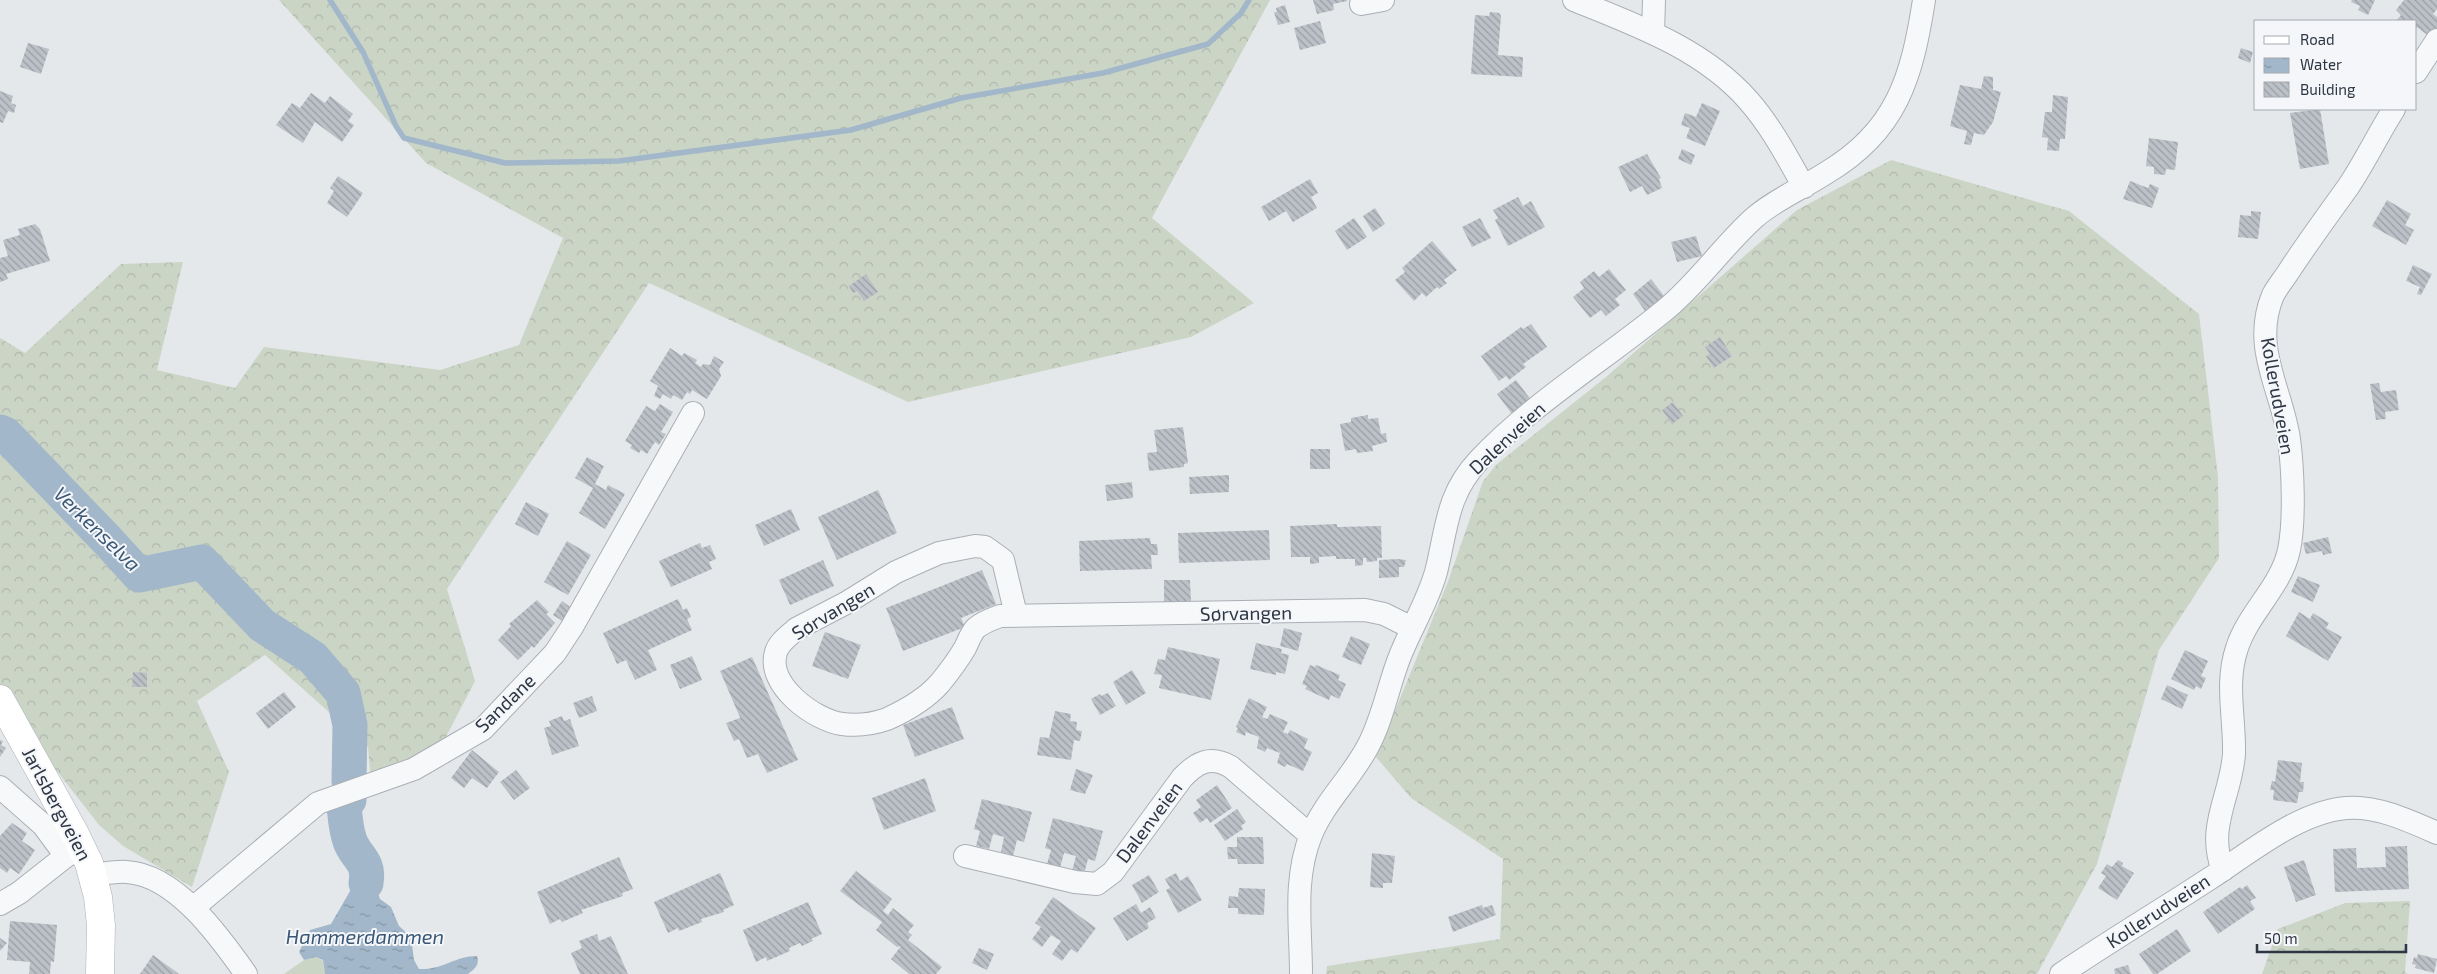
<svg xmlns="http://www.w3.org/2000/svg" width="2437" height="974" viewBox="0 0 2437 974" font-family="'Exo 2',sans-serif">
	<defs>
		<pattern id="forest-crowns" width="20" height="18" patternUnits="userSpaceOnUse" patternTransform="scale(1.25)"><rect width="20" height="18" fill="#cbd5c6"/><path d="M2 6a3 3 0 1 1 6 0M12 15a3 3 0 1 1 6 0" fill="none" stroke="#afb7ab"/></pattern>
		<pattern id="water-ripples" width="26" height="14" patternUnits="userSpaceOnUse" patternTransform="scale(1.25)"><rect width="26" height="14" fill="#a2b7c9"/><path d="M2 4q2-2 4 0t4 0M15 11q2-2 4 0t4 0" fill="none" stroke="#8496a5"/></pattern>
		<pattern id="building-back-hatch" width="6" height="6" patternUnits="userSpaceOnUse" patternTransform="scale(1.25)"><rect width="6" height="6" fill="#bcc1c8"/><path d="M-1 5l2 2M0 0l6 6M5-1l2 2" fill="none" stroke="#999ea4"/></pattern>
	</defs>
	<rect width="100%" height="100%" fill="#e5e8eb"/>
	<polygon fill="#cbd5c6" points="316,957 323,961 325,974 284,974 304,960"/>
	<g fill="url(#forest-crowns)">
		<polygon points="279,0 1270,0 1152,218 1254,303 1191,337 908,402 649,283 447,589 475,681 436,756 371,783 368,747 265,655 197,701 229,772 192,887 123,846 99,825 0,698 0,338 25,353 121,264 183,262 157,370 235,388 264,347 440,370 519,345 563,238 426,163"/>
		<polygon points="1891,160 2069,211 2199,314 2218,477 2219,558 2159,650 2097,864 2037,974 1326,974 1327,966 1500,939 1503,859 1411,798 1376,757 1449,579 1483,481 1497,464 1606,377 1797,210"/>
		<polygon points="2410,901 2405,972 2408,974 2262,974 2278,929 2345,903"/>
	</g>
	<path fill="url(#water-ripples)" d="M 357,879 L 376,887 L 380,899 L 391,907 L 399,926 L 411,937 L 414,960 L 419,969 C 444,970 454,956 477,956 C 480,964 475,969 468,974 L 325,974 L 323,960 L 316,957 L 304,960 L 299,952 L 310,930 L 331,924 Z"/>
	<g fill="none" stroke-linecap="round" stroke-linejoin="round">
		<polyline stroke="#a2b7c9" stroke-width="5.5" points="330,0 363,52 396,126 404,138 505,163 619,161 851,130 961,98 1103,73 1208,44 1241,13 1249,0"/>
		<g stroke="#a2b7c9" stroke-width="35">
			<polyline points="0,432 5,434 108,541 139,575 202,562 262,625 313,658 343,693 350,725 349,781"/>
			<path d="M 349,800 L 344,806 C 345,817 346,830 350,841 C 356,858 370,861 366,883"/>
		</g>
	</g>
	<g fill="url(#building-back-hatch)">
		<polygon points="1313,0 1347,0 1347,1 1333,4 1334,10 1317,14"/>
		<polygon points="2352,0 2375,0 2368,15 2358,10 2360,6 2351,2"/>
		<polygon points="2404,0 2437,0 2437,9 2433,14 2437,17 2437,28 2430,37 2417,27 2416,29 2416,21 2396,21 2401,15 2396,10"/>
		<polygon points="1285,5 1290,22 1278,25 1274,12 1277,12 1276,8"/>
		<polygon points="1490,12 1499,13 1501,16 1498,55 1523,57 1522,77 1471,74 1475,15 1489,16"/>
		<polygon points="1320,21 1326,43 1300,50 1294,28"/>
		<polygon points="28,43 49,49 41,74 20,67"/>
		<polygon points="2241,48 2253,52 2250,63 2238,58"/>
		<polygon points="1984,76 1993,77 1993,90 2001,92 1993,122 1984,135 1974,133 1971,145 1964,144 1967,131 1950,126 1960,85 1981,89"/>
		<polygon points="0,91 13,96 11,103 16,105 14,113 8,111 3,123 0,122"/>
		<polygon points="311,93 325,103 330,96 353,114 348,121 354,125 342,142 315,122 303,143 276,125 292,103 300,108"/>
		<polygon points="2053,95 2068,97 2065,139 2060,139 2059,151 2047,150 2048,138 2042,137 2045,112 2052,112"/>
		<polygon points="1702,103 1720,111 1705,146 1686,138 1690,128 1681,125 1685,113 1696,117"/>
		<polygon points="2320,109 2329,164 2300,169 2290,113"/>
		<polygon points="2149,138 2178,142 2175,170 2166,169 2165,175 2154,174 2154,167 2146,166"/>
		<polygon points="1682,149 1695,155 1691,165 1678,159"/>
		<polygon points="1647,154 1661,178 1659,179 1662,188 1647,195 1642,186 1630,192 1618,167"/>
		<polygon points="338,176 363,193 347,217 327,203 334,191 330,188"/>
		<polygon points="1310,179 1318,193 1311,197 1317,208 1293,222 1286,211 1269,221 1261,207"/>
		<polygon points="2130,181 2148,188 2150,184 2159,188 2152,208 2123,199"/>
		<polygon points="1518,197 1523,206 1531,201 1545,227 1508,246 1495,220 1498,218 1493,210"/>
		<polygon points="2387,200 2411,214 2405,225 2414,230 2406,245 2372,226"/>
		<polygon points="1375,208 1385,224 1373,232 1363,216"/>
		<polygon points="2251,211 2261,212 2258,239 2238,237 2240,215 2251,216"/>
		<polygon points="1354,218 1367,237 1347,250 1335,231"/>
		<polygon points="1480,218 1491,238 1472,247 1462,227"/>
		<polygon points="35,224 40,229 50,261 6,274 8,279 0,282 0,258 8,256 3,240 20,235 18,229"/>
		<polygon points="1696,236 1702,256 1677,262 1671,242"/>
		<polygon points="1432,241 1457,270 1444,280 1447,283 1439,289 1437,287 1426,297 1422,293 1414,301 1395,280 1405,272 1402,268"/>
		<polygon points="2413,265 2432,274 2421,295 2417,294 2420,287 2406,281"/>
		<polygon points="1609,269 1626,290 1615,299 1620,305 1606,316 1601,310 1590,318 1573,297 1584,288 1580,282 1594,271 1599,277"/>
		<polygon points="866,274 878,292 864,301 857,291 853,293 849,286"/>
		<polygon points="1651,279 1664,296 1645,311 1633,294"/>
		<polygon points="1531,324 1547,347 1523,364 1526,367 1509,380 1506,376 1499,381 1481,356 1521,327 1523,329"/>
		<polygon points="1720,337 1732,356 1714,368 1706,356 1710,354 1705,347"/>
		<polygon points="670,348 682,356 684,353 697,360 695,363 701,367 703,364 710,365 714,356 724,362 719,369 721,376 707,399 692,390 690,394 687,392 682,400 673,395 671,399 663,394 660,399 654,396 658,386 663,389 650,381"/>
		<polygon points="1516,380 1531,400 1512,414 1497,394"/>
		<polygon points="2379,383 2381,392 2396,390 2399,410 2385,412 2386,419 2376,420 2370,384"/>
		<polygon points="1673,402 1683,416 1672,424 1662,410"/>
		<polygon points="660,404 673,412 661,432 666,434 659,445 655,442 647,454 641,450 639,453 630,448 632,445 625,441 646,406 655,411"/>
		<polygon points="1368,415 1368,419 1378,418 1381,434 1386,433 1387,442 1372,446 1373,451 1357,453 1356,449 1345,451 1340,424 1351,422 1351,418"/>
		<polygon points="1183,427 1188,463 1184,464 1184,467 1149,471 1147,453 1157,452 1154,430"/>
		<rect x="1310" y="449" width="20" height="20"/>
		<polygon points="587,457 604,466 595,484 606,490 608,485 625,494 605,529 579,513 593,488 575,478"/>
		<polygon points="1229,475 1229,492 1190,494 1189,477"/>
		<polygon points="1132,482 1133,498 1107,501 1105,485"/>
		<polygon points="878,490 897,533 837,560 818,517"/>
		<polygon points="526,502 549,514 538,536 515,524"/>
		<polygon points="791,509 800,530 764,546 755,525"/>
		<polygon points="1337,524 1337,527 1381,526 1382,558 1377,558 1377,561 1367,562 1366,558 1363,558 1363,565 1355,566 1355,559 1336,559 1336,556 1319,557 1319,563 1310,564 1310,557 1291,557 1290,526"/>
		<polygon points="1269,530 1270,560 1179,563 1178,533"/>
		<polygon points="2328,537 2332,553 2323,555 2322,551 2306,554 2303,543"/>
		<polygon points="1150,538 1151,544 1157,544 1158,555 1151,555 1152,569 1080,571 1079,541"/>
		<polygon points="567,541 591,555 568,595 544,582"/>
		<polygon points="700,543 702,548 710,545 716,559 709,562 712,569 671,587 659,561"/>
		<polygon points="823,560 834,586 790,605 779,580"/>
		<polygon points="1379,560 1398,559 1406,560 1404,567 1399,567 1399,577 1379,578"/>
		<polygon points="982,570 996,604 961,618 965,627 903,651 886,608"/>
		<polygon points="2298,576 2320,585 2313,602 2291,592"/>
		<polygon points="1164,580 1190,580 1191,602 1164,603"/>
		<polygon points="678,599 683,610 687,608 691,617 687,619 692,630 648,650 657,670 635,680 626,660 617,664 603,633"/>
		<polygon points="537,600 549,612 546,614 555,623 534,648 532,646 518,660 498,640 511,626 509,624"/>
		<polygon points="562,601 573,609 564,622 553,615"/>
		<polygon points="2299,612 2310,619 2313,613 2329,623 2326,628 2342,637 2328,661 2286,636"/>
		<polygon points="1284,628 1302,633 1298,651 1280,646"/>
		<polygon points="825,632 861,645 848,679 812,666"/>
		<polygon points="1351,636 1370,644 1361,665 1342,657"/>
		<polygon points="1256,643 1282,649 1281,653 1289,655 1285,674 1276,672 1276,675 1250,669"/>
		<polygon points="1168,647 1220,659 1211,700 1159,688 1162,675 1154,674 1158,659 1165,660"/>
		<polygon points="2185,650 2208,661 2201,676 2206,678 2201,689 2196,686 2194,690 2171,679"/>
		<polygon points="692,656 702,680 680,689 670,665"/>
		<polygon points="752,657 798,760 767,773 758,754 747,758 739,739 734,741 726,723 740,718 745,729 720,671"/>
		<polygon points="1310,665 1315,667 1316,665 1340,675 1338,680 1346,684 1339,699 1331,695 1329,700 1305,689 1307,686 1302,684"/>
		<polygon points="1132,670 1146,693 1126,705 1113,682"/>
		<polygon points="133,672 147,673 147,687 132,687"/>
		<polygon points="2167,685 2188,695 2182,709 2161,699"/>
		<polygon points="284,692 296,707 268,729 256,713"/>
		<polygon points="1108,693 1116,706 1100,715 1091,699 1100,694 1101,696"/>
		<polygon points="592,696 597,711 579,718 573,703"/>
		<polygon points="1249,698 1267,707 1262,717 1267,719 1270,714 1288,722 1283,732 1288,734 1290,730 1308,739 1304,748 1312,752 1303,771 1287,764 1285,767 1277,763 1280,753 1267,748 1265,752 1257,748 1259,737 1246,732 1245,736 1236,732 1238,728 1236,727"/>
		<polygon points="952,707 964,739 915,757 903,725"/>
		<polygon points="1055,711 1071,714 1070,721 1077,722 1076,730 1082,731 1080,741 1074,740 1071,760 1037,755 1040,737 1049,738"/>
		<polygon points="562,716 564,721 570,719 579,746 552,755 544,728 551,726 549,721"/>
		<polygon points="0,740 3,741 1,745 6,748 0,757"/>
		<polygon points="472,750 499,772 487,788 472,778 464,788 451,778"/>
		<polygon points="2278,760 2302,763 2300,782 2304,782 2303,792 2299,792 2297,803 2273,800 2274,790 2270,790 2272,781 2275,782"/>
		<polygon points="1076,769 1093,775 1085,794 1070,790"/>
		<polygon points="516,770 530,788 514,800 500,782"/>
		<polygon points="925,778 936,811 884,830 872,798"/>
		<polygon points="1217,785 1232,808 1210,823 1207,818 1200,823 1193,813 1201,807 1196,800"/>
		<polygon points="982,799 1032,812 1024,842 1017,840 1013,856 1001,852 1004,837 993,834 989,849 976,846 980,831 974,829"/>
		<polygon points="1237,809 1246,822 1241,826 1243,829 1225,841 1214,825"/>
		<polygon points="1053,818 1103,831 1095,861 1088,859 1084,874 1072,871 1076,856 1064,853 1060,868 1047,864 1051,850 1045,848"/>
		<polygon points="12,823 27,833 22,841 35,850 19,874 10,868 7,873 0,868 0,836"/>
		<polygon points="1237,837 1263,837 1264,864 1238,864 1237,859 1228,859 1227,847 1237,847"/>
		<polygon points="2407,846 2409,889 2335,892 2333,849 2356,848 2357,868 2386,867 2385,847"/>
		<polygon points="1372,853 1395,856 1392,883 1383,883 1383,888 1370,887"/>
		<polygon points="619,857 633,889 622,893 623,896 581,910 583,913 562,922 560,919 550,924 537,892"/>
		<polygon points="2118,860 2123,863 2122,866 2134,873 2117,900 2098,888 2106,876 2101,873 2107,864 2112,867"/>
		<polygon points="2304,860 2316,895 2296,902 2284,867"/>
		<polygon points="856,871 892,899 883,911 888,915 893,908 914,925 908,932 912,935 908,940 942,967 936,974 909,974 891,959 901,946 897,947 876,930 882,922 840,891"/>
		<polygon points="720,873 734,905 723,910 724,912 701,919 702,922 679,931 678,928 668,933 654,902"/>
		<polygon points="1176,873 1180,881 1188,876 1202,900 1178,913 1166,890 1170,888 1165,879"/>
		<polygon points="1149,875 1159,892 1142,903 1132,885"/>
		<polygon points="2247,885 2256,898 2250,901 2255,909 2218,934 2203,912 2240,887 2242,889"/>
		<polygon points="1239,888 1265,889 1264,915 1238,914 1238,908 1228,908 1229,896 1238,897"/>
		<polygon points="1053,897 1096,928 1077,953 1071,949 1062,961 1052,954 1061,941 1051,935 1042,947 1032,939 1041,927 1035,923"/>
		<polygon points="808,902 822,934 811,939 813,941 802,946 800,943 789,948 790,951 767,961 766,957 756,962 743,930"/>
		<polygon points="1136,904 1141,913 1150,907 1156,918 1147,923 1149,928 1127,941 1113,918"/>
		<polygon points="1482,905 1483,908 1492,905 1496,915 1453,932 1448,917"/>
		<polygon points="10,921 57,925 54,962 51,961 50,974 29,974 30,962 7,960"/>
		<polygon points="2177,929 2191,951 2157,974 2153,974 2139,954"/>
		<polygon points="597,934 599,941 611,936 628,974 580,974 571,953 582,948 579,941"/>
		<polygon points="0,938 7,943 0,951"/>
		<polygon points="979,948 994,954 987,970 972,963"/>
		<polygon points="2418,954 2437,959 2434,973 2415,968 2416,965 2412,964 2414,957 2417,958"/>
		<polygon points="153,955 179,974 140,974"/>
		<polygon points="2128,965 2131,974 2115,974 2114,969"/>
	</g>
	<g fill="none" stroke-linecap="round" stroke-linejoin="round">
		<g stroke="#aaafb5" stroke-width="24">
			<g id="street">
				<path d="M 1574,0 C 1636,25 1703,49 1748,100 C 1771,126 1787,157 1804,187"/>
				<polyline points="1361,4 1383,0"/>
				<polyline points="1653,33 1654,0"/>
				<polyline points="2416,72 2437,40"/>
				<path d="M 1016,615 L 1003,560 L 985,547 L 975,546 L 939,553 L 896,572 L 846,603 L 796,629 C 789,636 779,642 776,652 C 766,685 814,720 842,724 C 857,726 873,724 887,719 C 907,710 926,699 940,683 C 949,672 958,660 965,648 C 968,642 971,633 976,628 C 983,622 992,619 1000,616 L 1365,610 L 1384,614 L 1412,628"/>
				<polyline points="0,787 43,825 66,856"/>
				<path d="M 965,856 L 1075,882 L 1097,884 L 1113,872 L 1182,778 C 1197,762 1211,755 1231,767 L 1310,835"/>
				<path d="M 2223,870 C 2206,827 2231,796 2234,754 C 2235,718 2225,683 2237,648 C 2248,613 2281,587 2289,550 C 2295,521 2293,469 2289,439 C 2282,390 2251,347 2273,295 C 2277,287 2284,279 2289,271 C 2308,242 2328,215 2348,187 C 2365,162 2378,134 2394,109"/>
				<path d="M 92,875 C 103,874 116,871 127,872 C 176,875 220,937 246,974"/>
				<polyline points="0,904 19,893 66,856 82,848"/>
				<polyline points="193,908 318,803 414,769 483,729 555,653 572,627 693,413"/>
				<path d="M 1301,974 C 1301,928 1293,879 1311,835 C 1324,803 1351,778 1367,748 C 1383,719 1388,686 1400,656 C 1411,628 1428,601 1436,572 C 1447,529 1446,495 1479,460 C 1534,402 1604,360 1665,310 C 1698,283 1722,247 1754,218 C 1774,200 1803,188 1826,173 C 1897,131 1912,77 1924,0"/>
				<path d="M 2061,974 C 2110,941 2160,911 2209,879 C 2248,854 2298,812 2346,808 C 2376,805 2410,821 2437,833"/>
			</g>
		</g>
		<g stroke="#aaafb5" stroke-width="29">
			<polyline id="secondary" points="0,699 74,832 89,863 98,897 101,925 100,974"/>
		</g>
		<use href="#street" stroke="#f7f8fa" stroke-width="22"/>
		<use href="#secondary" stroke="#fff" stroke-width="28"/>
	</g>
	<g text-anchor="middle" stroke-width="4" stroke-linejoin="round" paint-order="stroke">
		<g font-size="19" fill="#2d3643" stroke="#f4f6f9">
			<text transform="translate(2278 396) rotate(80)" y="7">Kollerudveien</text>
			<text transform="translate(1507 438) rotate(-43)" y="7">Dalenveien</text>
			<text transform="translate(833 611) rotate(-31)" y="7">Sørvangen</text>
			<text transform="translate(1246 613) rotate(-1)" y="7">Sørvangen</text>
			<text transform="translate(505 703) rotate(-44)" y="7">Sandane</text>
			<text transform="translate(57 804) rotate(62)" y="7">Jarlsbergveien</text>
			<text transform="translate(1149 822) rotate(-53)" y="7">Dalenveien</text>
			<text transform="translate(2158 911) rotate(-33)" y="7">Kollerudveien</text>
		</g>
		<g font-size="20" font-style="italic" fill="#395775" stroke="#f4f6f9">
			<text transform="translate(97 529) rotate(44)" y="7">Verkenselva</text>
			<text x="365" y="944">Hammerdammen</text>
		</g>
	</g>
	<rect x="2254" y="20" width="162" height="90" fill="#f4f6f9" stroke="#a4a9b0"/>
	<rect x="2264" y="36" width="25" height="8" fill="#ffffff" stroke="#a4a9b0"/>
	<text x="2300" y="45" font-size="15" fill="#2d3643">Road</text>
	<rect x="2264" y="58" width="25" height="15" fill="url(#water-ripples)" stroke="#a4a9b0"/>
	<text x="2300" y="70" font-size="15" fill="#2d3643">Water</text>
	<rect x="2264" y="82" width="25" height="15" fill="url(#building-back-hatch)" stroke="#a4a9b0"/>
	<text x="2300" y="95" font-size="15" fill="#2d3643">Building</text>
	<path d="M2257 944v8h149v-8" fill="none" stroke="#2d3643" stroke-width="2.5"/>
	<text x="2264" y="944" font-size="15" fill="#2d3643" stroke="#f4f6f9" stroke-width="4" paint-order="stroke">50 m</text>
</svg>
